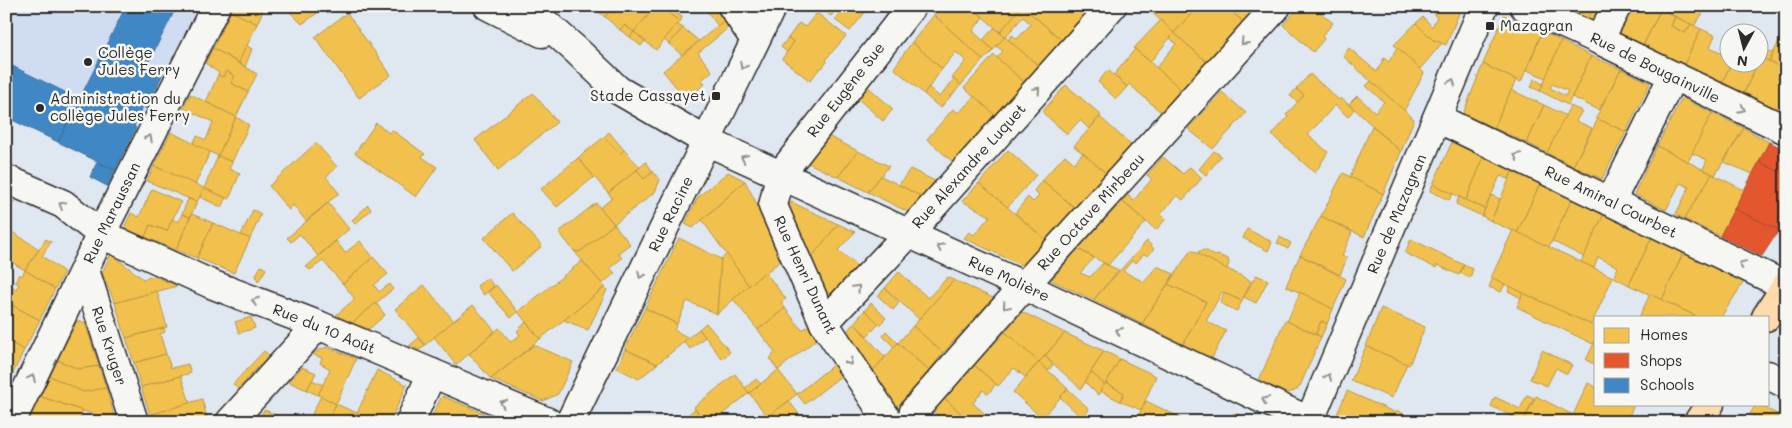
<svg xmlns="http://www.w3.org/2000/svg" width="1792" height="428" viewBox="0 0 1792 428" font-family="Mali,sans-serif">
	<rect width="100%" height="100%" fill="#dfe7f1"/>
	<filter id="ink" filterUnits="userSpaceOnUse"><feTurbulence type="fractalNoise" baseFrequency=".02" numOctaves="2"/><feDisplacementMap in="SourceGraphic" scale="10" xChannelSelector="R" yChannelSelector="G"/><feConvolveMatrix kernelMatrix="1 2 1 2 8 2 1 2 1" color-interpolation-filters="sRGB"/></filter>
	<g filter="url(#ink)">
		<polygon fill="#cfdcf1" points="6,6 198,6 115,170 6,117"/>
		<g fill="#f2c14e" stroke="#b69444" fill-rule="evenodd">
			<polygon points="234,6 265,6 257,24 231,11"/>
			<polygon points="287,6 327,6 302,24 286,8"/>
			<polygon points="592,6 613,6 605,17"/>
			<polygon points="613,6 649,6 653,10 634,32 624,25 620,30 605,17"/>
			<polygon points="656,6 660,6 680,22 656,50 634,32"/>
			<polygon points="660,6 673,6 671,9 682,17 680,22"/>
			<polygon points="711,6 725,20 718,26 706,10"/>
			<polygon points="819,6 830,6 836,10 831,16"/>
			<polygon points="845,6 870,6 850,31 835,20"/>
			<polygon points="941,6 971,6 983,17 973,31 993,50 991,53 983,60 934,15"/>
			<polygon points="971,6 1018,6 1020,9 1000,32"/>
			<polygon points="1022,6 1083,6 1089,12 1063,41"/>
			<polygon points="1022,6 1063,41 1040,67 1008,40 1012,35 1017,39 1031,24 1023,17 1005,37 1000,32"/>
			<polygon points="1145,6 1198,6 1174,33"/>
			<polygon points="1198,6 1226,6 1244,23 1208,63 1174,33"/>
			<polygon points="1226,6 1260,6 1244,23"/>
			<polygon points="1300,6 1315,6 1314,7 1333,23 1322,36 1324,39 1313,52 1283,25"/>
			<polygon points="1437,6 1462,6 1446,45 1433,40 1416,23 1423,17 1432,27 1437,17 1434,15"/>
			<polygon points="1556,6 1593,6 1587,21"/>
			<polygon points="1593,6 1608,6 1599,27 1587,21"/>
			<polygon points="1631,6 1640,11 1648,6 1655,6 1661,9 1642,48 1611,34"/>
			<polygon points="1655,6 1692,6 1703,13 1694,26"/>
			<polygon points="1661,9 1675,17 1671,26 1685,33 1691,24 1701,29 1683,67 1642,48"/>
			<polygon points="231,11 257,24 239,63 213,48"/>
			<polygon points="347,13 391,75 359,98 315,37"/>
			<polygon points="817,13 846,36 826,59 827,62 822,68 820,68 810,81 782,59 794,42 788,38 799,23 805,27"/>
			<polygon points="934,15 983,60 961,85 952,78 966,61 956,52 942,69 912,42"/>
			<polygon points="1504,15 1542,32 1521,82 1483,64"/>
			<polygon points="1675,17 1691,24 1685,33 1671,26"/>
			<polygon points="726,19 728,28 698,53 712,71 702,80 705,84 686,99 663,71"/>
			<polygon points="1161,20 1174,33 1150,62 1134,48"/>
			<polygon points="1416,23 1433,40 1442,43 1420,69 1394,45"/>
			<polygon points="677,24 683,28 669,44 664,40"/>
			<polygon points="624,25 634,32 630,37 620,30"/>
			<polygon points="683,28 699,41 682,55 669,44"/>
			<polygon points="994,28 1005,37 993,50 983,40"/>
			<polygon points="1701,29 1715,35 1710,47 1730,57 1730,62 1732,62 1721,85 1683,67"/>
			<polygon points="634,32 645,41 641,46 630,37"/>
			<polygon points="1542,32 1561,41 1546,78 1527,70"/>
			<polygon points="1174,33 1208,63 1183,91 1156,68 1176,44 1170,38"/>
			<polygon points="1005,37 1040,67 1026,84 997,58 1003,51 996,46"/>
			<polygon points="788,38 794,42 787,52 781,47"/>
			<polygon points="1780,39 1786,41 1786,70 1769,62"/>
			<path d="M 1561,41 L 1591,56 L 1568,105 L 1540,91 ZM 1552,84 L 1568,91 L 1565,96 L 1550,88 Z"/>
			<polygon points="912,42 942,69 924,94 894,68"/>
			<polygon points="246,45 252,49 245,67 239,63"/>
			<polygon points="1397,47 1424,73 1404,111 1343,56 1349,48 1377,72 1384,58 1389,62"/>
			<polygon points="1760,47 1773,53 1769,62 1760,57"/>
			<polygon points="213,48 257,74 248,92 231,83 235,76 226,71 223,77 218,75 219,73 205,63"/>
			<polygon points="1135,49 1183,91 1162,113 1129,84 1127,87 1114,75"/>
			<polygon points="994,55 1026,84 997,117 964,88"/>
			<polygon points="1591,56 1621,69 1599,110 1572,97"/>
			<polygon points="1761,57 1786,70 1786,110 1784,114 1743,95 1758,62 1760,62"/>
			<polygon points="1732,62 1758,62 1743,95 1721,85"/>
			<polygon points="1483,64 1516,80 1494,128 1463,114"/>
			<polygon points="1621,69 1650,83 1626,132 1596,118"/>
			<polygon points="1108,70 1127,87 1116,99 1098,82"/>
			<polygon points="226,71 235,76 231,83 248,92 236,117 206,102 218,75 223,77"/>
			<polygon points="1310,74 1339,100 1341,98 1354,109 1348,117 1335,105 1308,135 1328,152 1315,173 1272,135 1288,117 1286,115 1304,95 1296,89"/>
			<polygon points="954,79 961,85 940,108 924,94 928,87 940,97"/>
			<polygon points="1534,79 1543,84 1540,91 1531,87"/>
			<polygon points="1371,81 1414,119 1401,152 1349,104 1357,96 1375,112 1384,102 1366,86"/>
			<polygon points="866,85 893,109 883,121 856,97"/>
			<polygon points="1066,85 1101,115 1089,129 1080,120 1067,134 1042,112"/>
			<polygon points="1296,89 1304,95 1298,102 1290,96"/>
			<polygon points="1511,90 1544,105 1527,143 1494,128"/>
			<polygon points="1222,92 1246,113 1213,149 1188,129"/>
			<polygon points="533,93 557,122 498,170 475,140"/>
			<polygon points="190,94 236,117 218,156 193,144 197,136 206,140 213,122 183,108"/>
			<polygon points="974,96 997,117 955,164 927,139 953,109 959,113"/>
			<polygon points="1682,98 1712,113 1688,162 1657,146"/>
			<polygon points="1544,105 1566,116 1547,153 1527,143"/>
			<polygon points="1570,106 1582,111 1576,121 1592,128 1573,166 1547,153"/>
			<polygon points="1712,113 1744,128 1715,175 1703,169 1707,160 1692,153"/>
			<polygon points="236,117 249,125 232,162 218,156"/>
			<polygon points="1100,117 1132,146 1107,174 1074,146"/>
			<polygon points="1598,119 1626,132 1602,179 1573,166"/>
			<polygon points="376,123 389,133 392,130 425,154 422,157 437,167 416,197 355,153"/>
			<polygon points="1372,126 1401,152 1383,194 1350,177"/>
			<polygon points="1744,128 1769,142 1753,174 1724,162"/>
			<polygon points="171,132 210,152 195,185 154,166"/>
			<polygon points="609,132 624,150 620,154 604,137"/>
			<polygon points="826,135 858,151 838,177 806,162"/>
			<polygon points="604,137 620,154 624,150 640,167 608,193 578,158"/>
			<polygon points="1452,142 1484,157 1466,200 1433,184"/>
			<polygon points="316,143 337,167 326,177 339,193 306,221 293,205 289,210 269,186"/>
			<polygon points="1657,146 1712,174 1684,219 1676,214 1689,187 1680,183 1666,210 1634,194"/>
			<polygon points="1008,150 1036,175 1007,208 979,183"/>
			<polygon points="858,151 889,166 868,192 838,177"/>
			<polygon points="1214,151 1221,156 1206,175 1199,169"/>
			<polygon points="1083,153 1107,174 1075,208 1042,180 1065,155 1074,163"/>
			<polygon points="218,156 232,162 229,169 240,173 229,199 204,188"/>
			<polygon points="1163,157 1183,174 1190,167 1202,178 1183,200 1177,195 1161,214 1166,219 1156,230 1122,201 1128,195 1133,201 1152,179 1147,175"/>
			<polygon points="1484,157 1513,170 1509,179 1500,176 1485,209 1466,200"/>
			<polygon points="578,158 594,177 557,207 541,189"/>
			<polygon points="646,162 653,172 644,179 637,170"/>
			<polygon points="154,166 204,188 197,202 147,181"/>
			<polygon points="910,169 937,182 924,198 899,185"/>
			<polygon points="637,170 644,179 653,172 660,180 655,192 614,224 600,208 612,198 608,193"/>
			<polygon points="1513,170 1540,184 1517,233 1491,221"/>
			<polygon points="728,172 745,181 693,228 685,224 698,197"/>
			<polygon points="1343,173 1383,194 1364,237 1321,216"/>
			<polygon points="1712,174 1744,190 1720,236 1684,219"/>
			<polygon points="881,176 899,185 924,198 910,213 868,192"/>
			<polygon points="1042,180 1075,208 1046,240 1015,213 1028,197 1033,202 1039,196 1034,191"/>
			<polygon points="745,181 784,258 749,286 702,220"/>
			<polygon points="979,183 1046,240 1023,266 964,238 969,232 974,235 990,216 962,201"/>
			<polygon points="1433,184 1453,194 1449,200 1430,191"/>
			<polygon points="1540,184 1572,199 1549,247 1517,233"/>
			<polygon points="204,188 226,198 221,207 200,197"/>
			<polygon points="152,189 181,202 167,231 150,225 145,237 124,228 131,213 139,217"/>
			<polygon points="1491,195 1500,199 1491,221 1482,216"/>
			<polygon points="1459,197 1485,209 1482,216 1456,204"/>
			<polygon points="6,199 14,201 6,217"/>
			<polygon points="188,199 197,202 190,217 182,214"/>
			<polygon points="1572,199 1604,214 1584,257 1552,241"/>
			<polygon points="1122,201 1146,222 1108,265 1078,249"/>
			<polygon points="791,202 838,224 810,259 787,208"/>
			<polygon points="328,203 349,229 318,256 300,234 291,242 287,238"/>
			<polygon points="596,203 614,224 580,252 574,251 559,232"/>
			<polygon points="368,205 371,210 355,224 352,220"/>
			<polygon points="253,210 261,214 250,239 241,235"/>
			<polygon points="512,213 542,246 512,271 484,238"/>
			<polygon points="182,214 190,217 176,250 145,237 150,225 167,231 172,219 178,222"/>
			<polygon points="192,214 213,223 197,258 176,250"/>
			<polygon points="1604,214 1652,237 1629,285 1614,277 1618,267 1598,257 1594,268 1581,262"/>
			<polygon points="1321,216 1352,232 1342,256 1347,258 1340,275 1300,255"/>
			<polygon points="213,223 250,239 234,273 197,258"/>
			<polygon points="614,224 630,244 618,253 622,258 610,268 615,273 602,284 574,251 580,252"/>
			<polygon points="838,224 855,232 838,250 861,269 829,305 810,259"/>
			<polygon points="6,228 39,249 25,270 6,259"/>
			<polygon points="1247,229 1272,242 1268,251 1243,238"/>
			<polygon points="1513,230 1613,277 1591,325 1491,278"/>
			<polygon points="1280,237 1291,243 1288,249 1277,243"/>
			<polygon points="1652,237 1684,251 1662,300 1629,285"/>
			<polygon points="679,238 721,259 717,314 687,301 677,324 645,308"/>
			<polygon points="46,239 51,242 42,256 64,272 55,289 25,270"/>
			<polygon points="1411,239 1464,265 1459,275 1437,265 1436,268 1405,253"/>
			<polygon points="336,241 345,253 360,241 373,257 343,284 323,261 310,270 306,267"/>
			<polygon points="1147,241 1154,249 1148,256 1144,254 1136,263 1132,261 1123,271 1144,282 1157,266 1174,274 1142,324 1093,300"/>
			<polygon points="1078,249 1094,258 1080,273 1090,277 1103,263 1119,270 1093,300 1051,280"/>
			<polygon points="1191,250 1251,281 1242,301 1222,292 1206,321 1226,331 1212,358 1183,344 1206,302 1168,284"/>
			<polygon points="1205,250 1215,256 1218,255 1228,259 1229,263 1227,269 1198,254 1199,251"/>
			<polygon points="1684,251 1745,280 1721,317 1698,317 1662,300"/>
			<polygon points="111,254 143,279 154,276 177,286 115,303 102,273"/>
			<polygon points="727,254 749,286 717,314 721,259"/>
			<polygon points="1300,255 1346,279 1333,309 1286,286"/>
			<polygon points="373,257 388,274 374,285 379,292 390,284 393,289 352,323 336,315 355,299 343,284"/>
			<polygon points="582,261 605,287 540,339 518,312"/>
			<polygon points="1464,265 1473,269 1470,278 1460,273"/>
			<polygon points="261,266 266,269 258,282 256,275"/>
			<polygon points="25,270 55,289 40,320 6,302 6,283 16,289 19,284 15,282 19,274 22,276"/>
			<polygon points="765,272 786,299 781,302 785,308 758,330 733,299"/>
			<polygon points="899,272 928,298 948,277 954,280 919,319 885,288"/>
			<polygon points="1256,275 1268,280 1256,303 1244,297"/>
			<polygon points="487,278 494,286 484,295 477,286"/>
			<polygon points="1493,278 1505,284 1501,292 1489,287"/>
			<polygon points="954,280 993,298 943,353 913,326"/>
			<polygon points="1168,284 1206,302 1183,344 1142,324"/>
			<polygon points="424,285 454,321 425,345 395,309"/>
			<polygon points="496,285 518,312 511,318 488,292"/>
			<polygon points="1510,286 1523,293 1521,298 1508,291"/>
			<polygon points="605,287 607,290 588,330 564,320"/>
			<polygon points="885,288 899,303 893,310 878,296"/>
			<polygon points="157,291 167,327 126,338 115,303"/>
			<polygon points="1300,292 1333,309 1327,324 1321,321 1316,334 1287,322"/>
			<polygon points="1224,293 1242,301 1237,311 1220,303"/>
			<polygon points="1523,293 1596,327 1596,339 1593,344 1517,307"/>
			<polygon points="1650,294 1662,300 1698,317 1639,317"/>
			<polygon points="6,302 40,320 24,350 6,340"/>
			<polygon points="376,303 385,315 369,329 352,323"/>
			<polygon points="871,303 886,318 879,325 865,310"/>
			<polygon points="473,305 495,331 456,365 434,337"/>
			<polygon points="645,308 677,324 674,330 689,338 657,364 625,349"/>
			<polygon points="785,308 802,330 809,326 818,338 778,370 770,359 775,352 758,330"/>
			<polygon points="1381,308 1425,327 1409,365 1366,346"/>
			<polygon points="865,310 879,324 867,336 854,323"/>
			<polygon points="1022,312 1065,333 1039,362 1005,332"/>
			<polygon points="251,317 255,328 239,333 235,322"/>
			<polygon points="1285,320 1321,337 1300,386 1297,390 1288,393 1284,392 1259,380"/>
			<polygon points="77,321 85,322 99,366 78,369 57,360"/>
			<polygon points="1321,321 1327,324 1321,337 1316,334"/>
			<polygon points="526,322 540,339 491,379 469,354 499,328 511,342 520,335 517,331"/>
			<polygon points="706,323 730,352 722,359 699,329"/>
			<polygon points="854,323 885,357 870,374 843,336"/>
			<polygon points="913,326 943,353 929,371 898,343"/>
			<polygon points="164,328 165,332 160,334 166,354 134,363 126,338"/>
			<polygon points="699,329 705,337 690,349 684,341"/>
			<polygon points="886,331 898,343 894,347 883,336"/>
			<polygon points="1005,332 1039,362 1025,377 1014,368 998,386 974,365"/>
			<polygon points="1065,333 1104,351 1081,389 1045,356"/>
			<polygon points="419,338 425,345 420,350 409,346"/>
			<polygon points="1596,339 1596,365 1586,360"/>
			<polygon points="6,340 24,350 10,380 6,377"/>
			<polygon points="898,343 929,371 895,409 870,374"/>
			<polygon points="534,345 573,362 558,394 543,401 491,379"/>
			<polygon points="1366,346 1407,364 1392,398 1351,381"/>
			<polygon points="326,347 356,359 336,404 318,395 330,369 320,363 322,358 312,354"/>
			<polygon points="625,349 657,364 639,379 617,368"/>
			<polygon points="1542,350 1572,365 1567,374 1556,368 1547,386 1530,379"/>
			<polygon points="264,351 269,355 238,389 233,384"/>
			<polygon points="1104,351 1120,359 1105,385 1091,372"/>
			<polygon points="166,354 171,368 188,364 191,373 141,387 134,363"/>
			<polygon points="1045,356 1053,365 1048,371 1039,362"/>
			<polygon points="1120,359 1156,376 1141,410 1120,401 1124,393 1106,383"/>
			<polygon points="57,360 78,369 99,366 106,388 83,392 50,376"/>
			<polygon points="839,360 846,372 805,404 797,394"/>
			<polygon points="1039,362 1068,389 1042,418 1013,392"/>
			<polygon points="974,365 996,384 988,394 983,390 973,403 989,418 986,422 970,422 944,398"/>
			<polygon points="302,367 316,373 307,390 289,382"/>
			<polygon points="377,370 407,385 390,422 375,422 357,413"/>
			<polygon points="778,370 797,394 768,417 749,393"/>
			<polygon points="1091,372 1105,385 1098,395 1085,382"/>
			<polygon points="735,374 749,393 713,422 704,422 694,407"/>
			<polygon points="50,376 83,392 106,388 116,422 39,396"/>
			<polygon points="181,376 190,403 150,415 141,387"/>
			<polygon points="756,379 761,384 749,393 745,388"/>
			<polygon points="312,380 323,385 318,395 307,390"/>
			<polygon points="1106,383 1124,393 1120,401 1100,391"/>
			<polygon points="1588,383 1596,387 1596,404 1634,405 1626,422 1523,422 1536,396 1573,415"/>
			<polygon points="1068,389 1089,409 1083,419 1060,397"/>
			<polygon points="1347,391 1396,413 1398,411 1411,418 1410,420 1413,422 1345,422 1336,417"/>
			<polygon points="1527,395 1534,398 1523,422 1491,406 1495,397 1520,409"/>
			<polygon points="39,396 83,411 78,422 27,422"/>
			<polygon points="321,396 336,404 328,422 308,422"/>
			<polygon points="442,396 505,422 429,422"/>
			<polygon points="944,398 970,422 944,422 933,411"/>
			<polygon points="202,399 208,422 152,422 150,415"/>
			<polygon points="789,401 805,422 780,422 772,413"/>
			<polygon points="1146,401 1181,418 1179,422 1135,422"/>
			<polygon points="336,404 357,413 375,422 328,422"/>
			<polygon points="1756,404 1786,418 1786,422 1761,422 1750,414"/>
			<polygon points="695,409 704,422 679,422"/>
			<polygon points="265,410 290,422 254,421"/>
			<polygon points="772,413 780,422 761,422 768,417"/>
			<polygon points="832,413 838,422 821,422"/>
			<polygon points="1234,413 1252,422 1230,422"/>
		</g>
		<g fill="#e4572e" stroke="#ac4a2d">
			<polygon points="1769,142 1786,150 1786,175 1759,162"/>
			<polygon points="1759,162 1786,175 1786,219 1779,230 1734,209"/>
			<polygon points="1734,209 1779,230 1762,256 1720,236"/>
		</g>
		<g fill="#3f88c5" stroke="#396c97">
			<polygon points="126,6 177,6 147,65 163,73 146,109 143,106 134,126 136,128 115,170 58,142"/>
			<polygon points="6,63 79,99 58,142 6,117"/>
			<polygon points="97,162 115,170 107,186 90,177"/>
		</g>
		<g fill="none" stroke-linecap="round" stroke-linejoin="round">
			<g stroke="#2b2b2b" stroke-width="31">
				<g id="minor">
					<polyline points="488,6 542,33"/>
					<polyline points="526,6 577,51 618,90 706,141 1024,286 1309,421"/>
					<polyline points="732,6 755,40"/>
					<polyline points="1524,6 1599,40 1786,130"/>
					<polyline points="1599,40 1617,6"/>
					<polyline points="1437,118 1786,286"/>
					<polyline points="6,179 63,204 101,234 211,284 318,325 548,422"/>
					<polyline points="1611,201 1673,76"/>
					<polyline points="85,270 134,422"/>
					<polyline points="824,323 909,233 1112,6"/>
					<polyline points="1768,375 1786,384"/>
					<polyline points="11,422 101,234 216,6"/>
					<polyline points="230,422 318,325"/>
					<polyline points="410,422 432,373"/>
					<polyline points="570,422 772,6"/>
					<polyline points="889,422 824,323 773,206 780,175 912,6"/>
					<polyline points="911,422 914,411 1024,286 1277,6"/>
					<polyline points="1309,422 1484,6"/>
				</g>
			</g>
			<g stroke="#2b2b2b" stroke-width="31">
				<g id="major">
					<polyline points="1766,317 1786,286"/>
					<polyline points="1698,422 1710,404"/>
				</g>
			</g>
			<use href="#minor" stroke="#f6f6f2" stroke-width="28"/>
			<use href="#major" stroke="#fedbac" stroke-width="28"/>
		</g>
		<defs><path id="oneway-chevron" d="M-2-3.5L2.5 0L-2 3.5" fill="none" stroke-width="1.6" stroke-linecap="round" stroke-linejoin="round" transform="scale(1.25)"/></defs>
		<g stroke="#90908e">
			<use href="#oneway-chevron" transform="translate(1244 42) rotate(132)"/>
			<use href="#oneway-chevron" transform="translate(743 66) rotate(116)"/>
			<use href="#oneway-chevron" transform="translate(1452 82) rotate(-67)"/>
			<use href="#oneway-chevron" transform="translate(1037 90) rotate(-48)"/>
			<use href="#oneway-chevron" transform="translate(1742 109) rotate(26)"/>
			<use href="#oneway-chevron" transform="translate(149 138) rotate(-63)"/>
			<use href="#oneway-chevron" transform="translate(1517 156) rotate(-154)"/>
			<use href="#oneway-chevron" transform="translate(744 158) rotate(-155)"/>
			<use href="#oneway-chevron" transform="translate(62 205) rotate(-149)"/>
			<use href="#oneway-chevron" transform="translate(940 247) rotate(-155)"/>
			<use href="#oneway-chevron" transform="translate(1742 264) rotate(-154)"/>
			<use href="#oneway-chevron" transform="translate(641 275) rotate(116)"/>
			<use href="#oneway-chevron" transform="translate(857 288) rotate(-47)"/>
			<use href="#oneway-chevron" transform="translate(255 301) rotate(-159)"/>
			<use href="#oneway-chevron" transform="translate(1006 306) rotate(131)"/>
			<use href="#oneway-chevron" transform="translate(1119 331) rotate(-155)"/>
			<use href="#oneway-chevron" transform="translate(849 362) rotate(57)"/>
			<use href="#oneway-chevron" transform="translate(1328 377) rotate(-67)"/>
			<use href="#oneway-chevron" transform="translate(32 378) rotate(-64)"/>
			<use href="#oneway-chevron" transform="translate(1265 400) rotate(-155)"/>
			<use href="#oneway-chevron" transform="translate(503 403) rotate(-157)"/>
		</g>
	</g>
	<g fill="#2b2b2b" stroke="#f6f6f2" stroke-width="2">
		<rect x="1485" y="21" width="10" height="10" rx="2.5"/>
		<circle cx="88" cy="62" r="5"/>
		<rect x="711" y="91" width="10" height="10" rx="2.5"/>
		<circle cx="40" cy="108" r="5"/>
	</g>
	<g text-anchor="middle" stroke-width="5" stroke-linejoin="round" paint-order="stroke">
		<g font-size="15" fill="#2b2b2b" stroke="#f6f6f2" text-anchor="start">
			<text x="1500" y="31">Mazagran</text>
			<text x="98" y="58">Collège<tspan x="98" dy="17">Jules Ferry</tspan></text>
			<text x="706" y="101" text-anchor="end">Stade Cassayet</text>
			<text x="50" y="104">Administration du<tspan x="50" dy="17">collège Jules Ferry</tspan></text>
		</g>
		<g font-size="15" fill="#2b2b2b" stroke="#f6f6f2">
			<text transform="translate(1655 68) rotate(26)" y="5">Rue de Bougainville</text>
			<text transform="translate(846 90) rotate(-52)" y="5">Rue Eugène Sue</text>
			<text transform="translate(969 166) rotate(-48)" y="5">Rue Alexandre Luquet</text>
			<text transform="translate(1611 202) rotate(26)" y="5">Rue Amiral Courbet</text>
			<text transform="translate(1091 212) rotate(-48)" y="5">Rue Octave Mirbeau</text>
			<text transform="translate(112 213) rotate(-64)" y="5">Rue Maraussan</text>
			<text transform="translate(671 214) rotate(-64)" y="5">Rue Racine</text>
			<text transform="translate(1397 214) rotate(-67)" y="5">Rue de Mazagran</text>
			<text transform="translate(805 275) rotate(65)" y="5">Rue Henri Dunant</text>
			<text transform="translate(1009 279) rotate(25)" y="5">Rue Molière</text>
			<text transform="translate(324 329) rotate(22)" y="5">Rue du 10 Août</text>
			<text transform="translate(109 346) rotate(72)" y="5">Rue Kruger</text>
		</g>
	</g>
	<rect width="1792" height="428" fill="none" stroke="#f6f6f2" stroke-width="25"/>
	<rect x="12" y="12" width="1767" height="403" fill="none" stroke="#2b2b2b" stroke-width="2" filter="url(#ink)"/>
	<rect x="1594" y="316" width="175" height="90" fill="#f6f6f2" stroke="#a5a5a2"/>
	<rect x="1604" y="328" width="25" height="15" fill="#f2c14e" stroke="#a5a5a2"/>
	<text x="1640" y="340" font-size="15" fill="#2b2b2b">Homes</text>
	<rect x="1604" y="353" width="25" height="15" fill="#e4572e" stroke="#a5a5a2"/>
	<text x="1640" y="366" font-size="15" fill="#2b2b2b">Shops</text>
	<rect x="1604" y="378" width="25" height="15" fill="#3f88c5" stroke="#a5a5a2"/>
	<text x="1640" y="390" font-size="15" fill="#2b2b2b">Schools</text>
	<g transform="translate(1744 48) rotate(187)"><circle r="24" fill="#f6f6f2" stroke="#a5a5a2"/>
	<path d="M0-4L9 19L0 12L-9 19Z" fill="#2b2b2b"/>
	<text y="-8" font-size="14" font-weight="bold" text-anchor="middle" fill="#2b2b2b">N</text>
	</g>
</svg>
